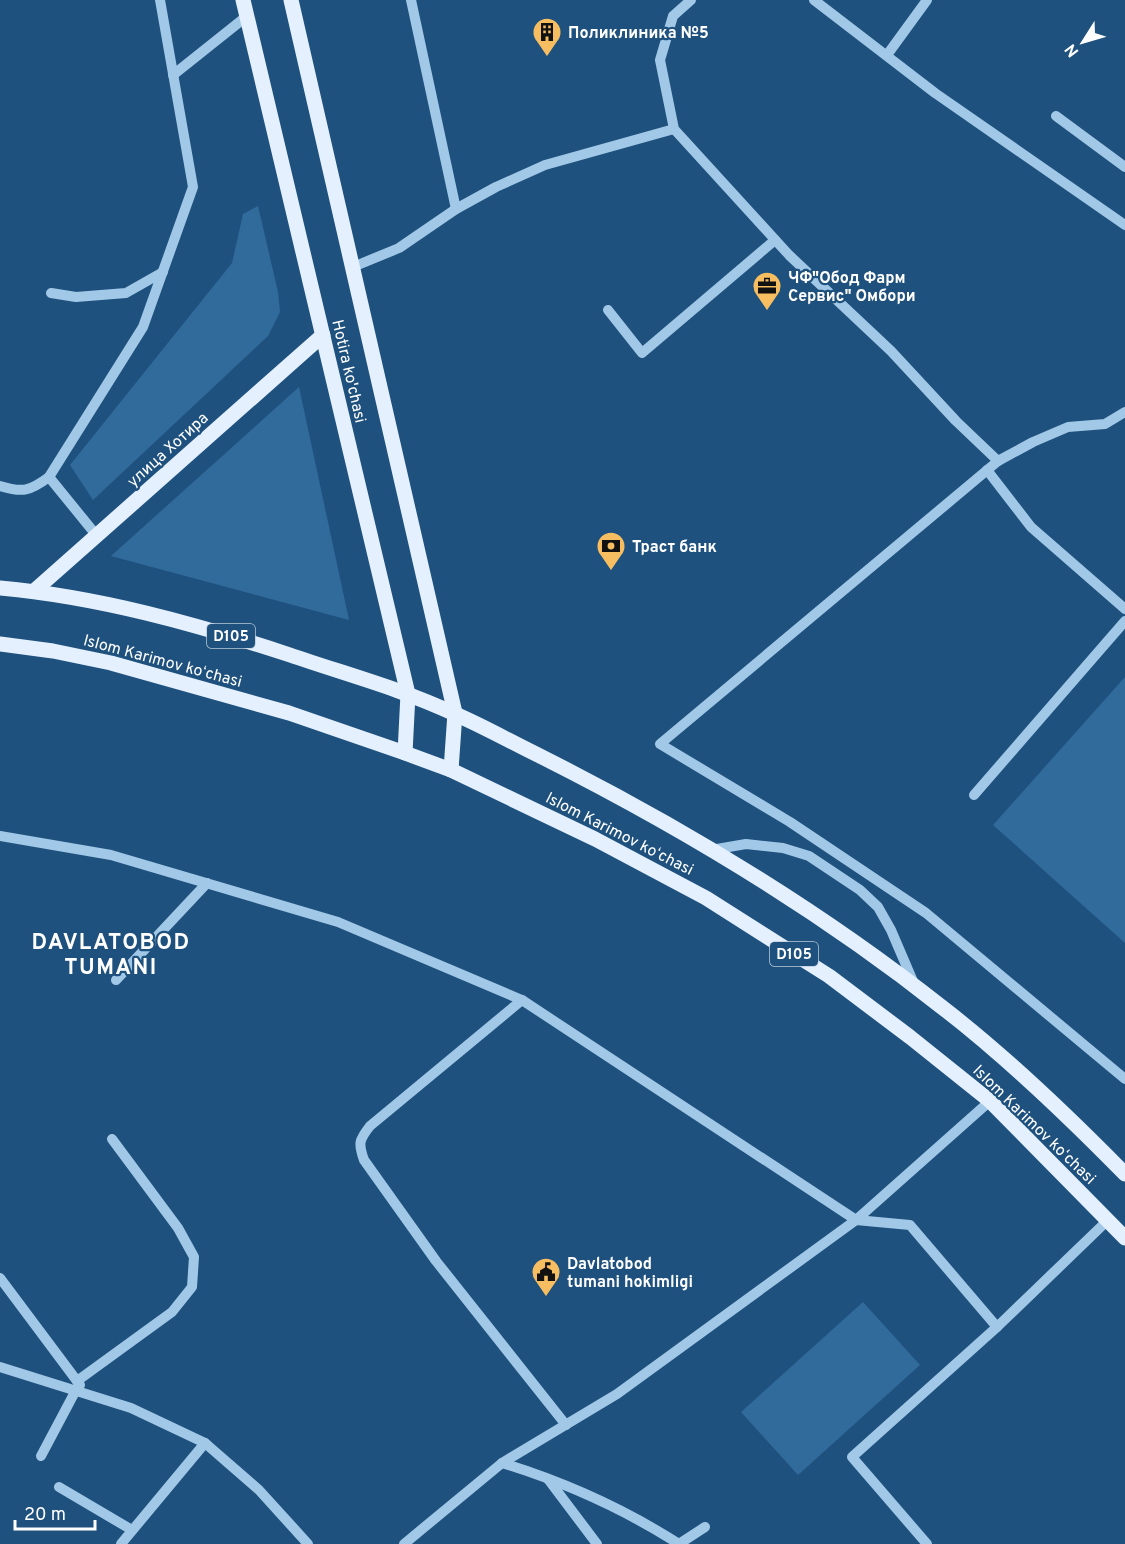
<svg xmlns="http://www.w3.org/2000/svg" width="1125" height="1544" viewBox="0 0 1125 1544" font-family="Overpass,sans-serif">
	<rect width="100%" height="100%" fill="#1f517e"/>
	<g fill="#316b9c">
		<polygon points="258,206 278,292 280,312 268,336 93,500 70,465 232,263 243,214"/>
		<polygon points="299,387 349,620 111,556"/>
		<polygon points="1125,677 1125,943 993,825"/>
		<polygon points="863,1302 920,1365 798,1475 741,1412"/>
	</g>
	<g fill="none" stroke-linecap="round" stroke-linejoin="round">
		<g stroke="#a2c8e7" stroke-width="10">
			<polyline points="411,0 456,209"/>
			<polyline points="691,0 673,16 660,60 674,129 789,255 891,351 956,421 998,461 1033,442 1068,427 1105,424 1125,412"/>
			<polyline points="814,0 935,93 1125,225"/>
			<polyline points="887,55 927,0"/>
			<polyline points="173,75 247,16"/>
			<polyline points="1056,116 1125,167"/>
			<polyline points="353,267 399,248 456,209 496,187 545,165 674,129"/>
			<polyline points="51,293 76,297 126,293 163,272"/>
			<polyline points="608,310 642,353 775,240"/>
			<polyline points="998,461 660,744 790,822 926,913 1125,1079"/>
			<polyline points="987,470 1031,527 1125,609"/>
			<polyline points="49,477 97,536"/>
			<path d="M 0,486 C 23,493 30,491 49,477 L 143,327 L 193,187 L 160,0"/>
			<polyline points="974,795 1125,621"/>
			<polyline points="0,836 111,855 338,922 522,1000 856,1220 910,1225 997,1327 1108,1220"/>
			<polyline points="711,850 746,844 783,848 809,856 860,890 878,907 891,930 915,986"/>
			<polyline points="116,980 207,883"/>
			<path d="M 522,1000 L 370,1126 C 359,1140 358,1143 364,1160 L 436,1261 L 566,1425"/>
			<polyline points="0,1278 80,1385"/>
			<polyline points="0,1367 131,1408 205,1443 259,1490 308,1544"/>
			<polyline points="77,1381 172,1312 192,1287 194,1257 178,1228 112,1139"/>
			<polyline points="41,1456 76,1390"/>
			<path d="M 502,1463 C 564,1482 624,1509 679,1544 L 705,1527"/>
			<polyline points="548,1479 597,1544"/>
			<polyline points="59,1487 132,1530"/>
			<polyline points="121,1544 205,1443"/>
			<polyline points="404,1544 502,1463 617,1394 856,1220 990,1101"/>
			<polyline points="927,1544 852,1457 997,1327"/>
		</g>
		<g stroke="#e4f0fd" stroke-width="15">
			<polyline points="243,0 408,694 405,753"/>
			<polyline points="291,0 455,713 451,770"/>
			<path d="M 0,588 C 99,597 196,624 290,655 C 345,674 402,689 455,714 C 485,727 513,743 542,757 C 683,828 819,910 943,1008 C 1008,1058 1068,1116 1125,1174"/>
			<polyline points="34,591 323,335"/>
			<polyline points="0,644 53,651 111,663 289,713 405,753 451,770 595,839 706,898 829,976 910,1037 990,1101 1125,1238"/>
		</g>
	</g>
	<defs>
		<g id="building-pin" transform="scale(1.5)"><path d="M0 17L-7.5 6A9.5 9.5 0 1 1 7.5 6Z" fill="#f6bd61" stroke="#1f517e"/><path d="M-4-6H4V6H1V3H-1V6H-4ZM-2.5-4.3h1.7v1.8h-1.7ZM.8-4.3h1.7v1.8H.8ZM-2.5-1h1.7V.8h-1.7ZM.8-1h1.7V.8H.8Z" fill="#111"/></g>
		<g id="office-pin" transform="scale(1.5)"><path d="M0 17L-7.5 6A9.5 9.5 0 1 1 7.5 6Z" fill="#f6bd61" stroke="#1f517e"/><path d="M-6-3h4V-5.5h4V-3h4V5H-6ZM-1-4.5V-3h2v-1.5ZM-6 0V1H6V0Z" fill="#111"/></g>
		<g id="bank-pin" transform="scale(1.5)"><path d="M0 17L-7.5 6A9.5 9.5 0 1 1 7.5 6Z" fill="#f6bd61" stroke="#1f517e"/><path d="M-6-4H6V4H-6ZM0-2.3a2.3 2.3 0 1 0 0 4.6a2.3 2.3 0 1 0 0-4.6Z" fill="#111"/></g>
		<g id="civic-pin" transform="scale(1.5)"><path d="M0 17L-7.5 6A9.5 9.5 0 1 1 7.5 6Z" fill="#f6bd61" stroke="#1f517e"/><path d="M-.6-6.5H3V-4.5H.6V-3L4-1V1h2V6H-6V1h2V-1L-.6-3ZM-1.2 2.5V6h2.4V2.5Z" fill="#111"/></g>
	</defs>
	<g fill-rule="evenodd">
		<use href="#building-pin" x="547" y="32"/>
		<use href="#office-pin" x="767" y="286"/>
		<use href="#bank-pin" x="611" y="546"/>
		<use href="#civic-pin" x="546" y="1272"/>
	</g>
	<g text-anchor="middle" stroke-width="4.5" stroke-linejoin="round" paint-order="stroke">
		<g fill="#1f517e" stroke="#bccbd8" stroke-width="1.5">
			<rect x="207" y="624" width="48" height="24" rx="4.5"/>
			<rect x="770" y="942" width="48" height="24" rx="4.5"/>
		</g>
		<g font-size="15" font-weight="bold" fill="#fff">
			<text x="231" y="641">D105</text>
			<text x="794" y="959">D105</text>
		</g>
		<g font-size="16" font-weight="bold" fill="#fff" stroke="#1f517e" text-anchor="start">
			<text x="568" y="38">Поликлиника №5</text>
			<text x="788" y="283">ЧФ"Обод Фарм<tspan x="788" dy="18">Сервис" Омбори</tspan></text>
			<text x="632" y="552">Траст банк</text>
			<text x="567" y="1269">Davlatobod<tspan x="567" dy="18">tumani hokimligi</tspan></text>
		</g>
		<g font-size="16" fill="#fff" stroke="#1f517e">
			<text transform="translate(350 371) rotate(77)" y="6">Hotira ko'chasi</text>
			<text transform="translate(167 449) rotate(-42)" y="6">улица Хотира</text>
			<text transform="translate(163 660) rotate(15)" y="6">Islom Karimov koʻchasi</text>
			<text transform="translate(620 833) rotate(27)" y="6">Islom Karimov koʻchasi</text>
			<text transform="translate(1035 1124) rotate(44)" y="6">Islom Karimov koʻchasi</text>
		</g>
		<g font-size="22" font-weight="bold" letter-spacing="1.5" fill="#fff" stroke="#1f517e">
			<text x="111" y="949">DAVLATOBOD<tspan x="111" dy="25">TUMANI</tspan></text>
		</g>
	</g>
	<g transform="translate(1083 42) rotate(233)" stroke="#1f517e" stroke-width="4.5" paint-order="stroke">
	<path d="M0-4.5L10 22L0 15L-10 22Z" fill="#ffffff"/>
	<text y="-9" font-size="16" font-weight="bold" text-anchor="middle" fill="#ffffff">N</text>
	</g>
	<path d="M15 1520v9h80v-9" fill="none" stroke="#ffffff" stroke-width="3"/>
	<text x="24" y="1520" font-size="18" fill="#ffffff" stroke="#1f517e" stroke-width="4.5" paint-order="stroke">20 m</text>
</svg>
